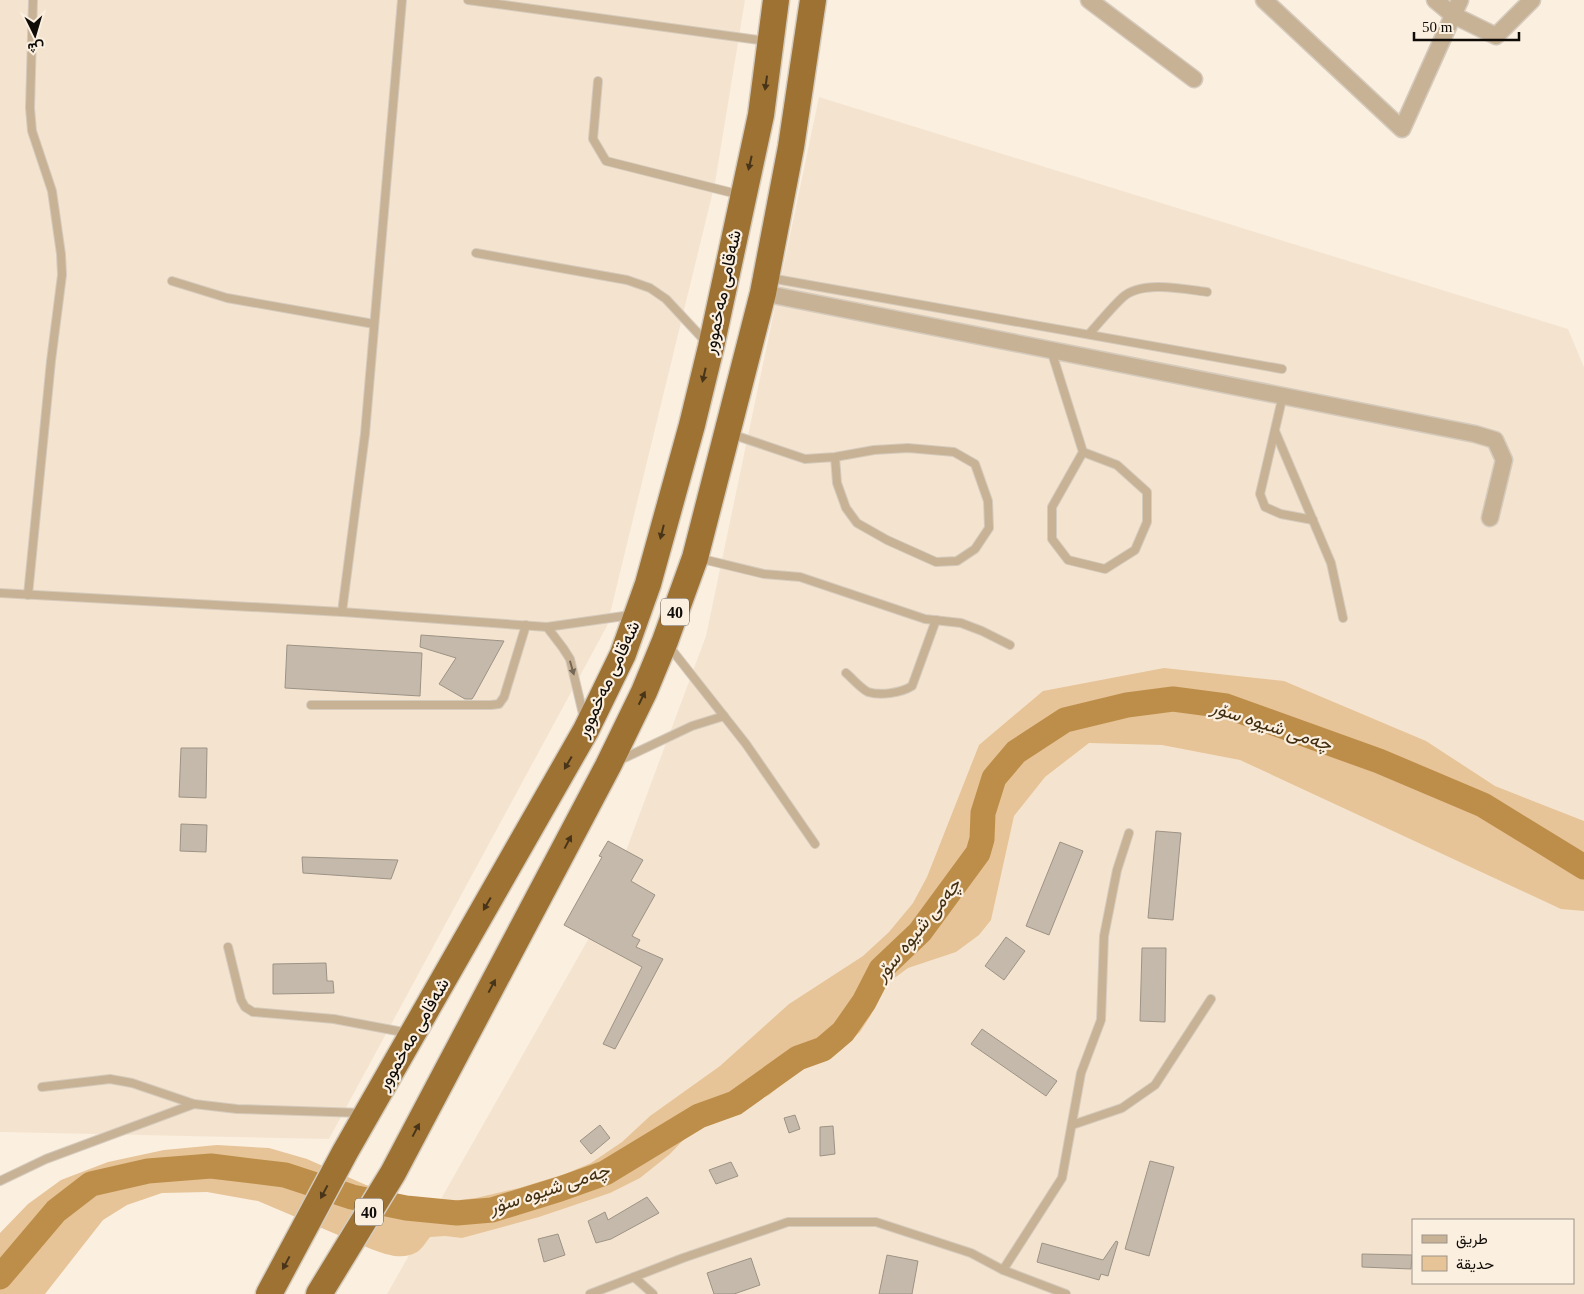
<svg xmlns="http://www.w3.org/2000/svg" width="1584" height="1294" viewBox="0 0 1584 1294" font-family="'Times New Roman',Vazirmatn,serif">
	<rect width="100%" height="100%" fill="#fbefe0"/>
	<g fill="#f4e4cf" fill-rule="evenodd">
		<polygon points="0,0 745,0 715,183 607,626 329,1139 0,1132"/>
		<path d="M 819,97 L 1568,329 L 1584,367 L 1584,1294 L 387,1294 L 602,915 L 706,636 ZM 1413,1220 L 1573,1220 L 1573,1283 L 1413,1283 Z"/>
	</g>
	<path fill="#e6c498" d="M 1164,668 L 1284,681 L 1426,741 L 1495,786 L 1584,821 L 1584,911 L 1561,909 L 1240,760 L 1162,745 L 1089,743 L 1045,777 L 1014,816 L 991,920 L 979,935 L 956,952 L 908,968 L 889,982 L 878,994 L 871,1015 L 860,1032 L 840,1051 L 817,1060 L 796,1073 L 769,1095 L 740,1109 L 710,1122 L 688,1135 L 670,1154 L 640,1178 L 610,1193 L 539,1217 L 462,1238 L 445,1236 L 430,1237 C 426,1242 422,1249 417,1252 C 402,1261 385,1254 371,1249 L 258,1201 L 207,1192 L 162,1193 L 127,1205 L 103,1220 L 45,1294 L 0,1294 L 0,1233 L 28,1204 L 61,1180 L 108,1162 L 164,1150 L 217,1145 L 269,1148 L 307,1159 L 366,1185 L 416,1200 L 442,1202 L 476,1198 L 519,1188 L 565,1174 L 591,1163 L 622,1142 L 650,1116 L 720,1066 L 789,1004 L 863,956 L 889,932 L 913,903 L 927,877 L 979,745 L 1043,691 Z"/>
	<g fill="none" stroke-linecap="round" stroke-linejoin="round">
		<polyline stroke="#bd8e4a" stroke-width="25" points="0,1277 56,1211 91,1184 148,1171 211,1166 285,1175 352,1197 406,1208 457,1213 492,1210 560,1189 605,1173 699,1116 735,1103 798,1058 823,1049 843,1032 864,1002 881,969 920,932 978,853 982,839 983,813 994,778 1016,752 1065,720 1127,705 1173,699 1226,706 1379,761 1483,805 1584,867"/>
	</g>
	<g fill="#c4b9aa" stroke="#9d9385">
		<polygon points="421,635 504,641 474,696 472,699 465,699 439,684 456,658 420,647"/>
		<polygon points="287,645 422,653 420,696 285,688"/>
		<polygon points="181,748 207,748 206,798 179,797"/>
		<polygon points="181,824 207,825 206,852 180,851"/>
		<polygon points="1156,831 1181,833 1173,920 1148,918"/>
		<polygon points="608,841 643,860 631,881 655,895 632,936 640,940 636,947 663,959 615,1049 603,1044 642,967 564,925 602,857 599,856"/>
		<polygon points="1060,842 1083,851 1049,935 1026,926"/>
		<polygon points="302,857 398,860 391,879 303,873"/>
		<polygon points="1006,937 1025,951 1004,980 985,966"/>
		<polygon points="1142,948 1166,948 1165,1022 1140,1021"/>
		<polygon points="326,963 327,981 333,981 334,993 273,994 273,964"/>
		<polygon points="982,1029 1057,1081 1046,1096 971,1044"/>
		<polygon points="795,1115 800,1129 789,1133 784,1118"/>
		<polygon points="600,1125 610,1138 591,1154 580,1141"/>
		<polygon points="833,1126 835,1154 820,1156 820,1127"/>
		<polygon points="1150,1161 1174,1167 1149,1256 1125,1249"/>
		<polygon points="731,1162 738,1176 716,1184 709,1170"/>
		<polygon points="647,1197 659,1213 611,1239 596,1243 588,1221 605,1212 608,1220"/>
		<polygon points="558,1234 565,1255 544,1262 538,1239"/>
		<polygon points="1116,1241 1118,1242 1108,1276 1101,1274 1099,1280 1037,1262 1042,1243 1103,1260"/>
		<polygon points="1362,1254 1412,1255 1411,1269 1362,1267"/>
		<polygon points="887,1255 918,1261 912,1294 879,1294"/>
		<polygon points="751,1258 760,1285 734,1294 714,1294 707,1273"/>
	</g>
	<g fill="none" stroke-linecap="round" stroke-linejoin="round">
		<g stroke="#d5cbbd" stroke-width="10">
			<g id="service">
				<polyline points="468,0 766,41"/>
				<polyline points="598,81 593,139 606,161 741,195"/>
				<polyline points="476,253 627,280 650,288 666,299 706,342"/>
				<polyline points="770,278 1282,369"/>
				<polyline points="172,281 227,298 374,324"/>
				<path d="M 1089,334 C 1100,322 1111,308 1123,297 C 1142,280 1184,289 1207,292"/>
				<polyline points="1051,350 1083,452 1117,465 1147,492 1147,522 1135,550 1105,569 1068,560 1052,539 1052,507 1083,452"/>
				<polyline points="1283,395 1260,494 1265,507 1281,514 1313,520"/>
				<polyline points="1275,431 1331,563 1343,618"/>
				<polyline points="731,434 805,459 835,457 874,450 908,448 954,452 975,464 988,501 989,528 975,549 957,561 936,562 887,540 857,523 846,508 837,483 835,457"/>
				<polyline points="698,558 764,574 800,577 925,619 961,623 982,631 1010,645"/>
				<polyline points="0,593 342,612 547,627 631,615"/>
				<polyline points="28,595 51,361 62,275 61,254 52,191 32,131 30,108 33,0"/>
				<polyline points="342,612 365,434 402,0"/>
				<polyline points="547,627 563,648 570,659 584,718"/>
				<polyline points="668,645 746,744 815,844"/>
				<path d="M 846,673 C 852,678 860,688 868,692 C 880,696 901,693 912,686 L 936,620"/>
				<polyline points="311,705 491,705 499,704 504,697 526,625"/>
				<polyline points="618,761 692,726 724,716"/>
				<polyline points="228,947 241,1000 245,1007 253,1012 334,1019 408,1033"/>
				<polyline points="42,1087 110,1079 132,1083 194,1104 237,1109 362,1113"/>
				<polyline points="1072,1125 1122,1108 1155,1085 1211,999"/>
				<polyline points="0,1181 46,1159 194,1104"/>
				<polyline points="1003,1270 1062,1178 1081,1073 1101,1020 1104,936 1117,870 1129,833"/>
				<polyline points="634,1277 653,1294"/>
				<polyline points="590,1294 683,1258 788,1222 876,1222 971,1253 1003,1270 1066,1294"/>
			</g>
		</g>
		<g stroke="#d5cbbd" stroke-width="19">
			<g id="minor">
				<polyline points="1089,0 1194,79"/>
				<polyline points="1264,0 1402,129 1460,0"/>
				<polyline points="1435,0 1453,15 1496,36 1532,0"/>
				<polyline points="763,293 1475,434 1495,440 1504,460 1490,518"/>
			</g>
		</g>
		<g stroke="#d5cbbd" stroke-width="29">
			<g id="trunk">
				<polyline points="269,1294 345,1152 586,730 623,654 648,584 692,425 711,347 761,115 776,0"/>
				<polyline points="319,1294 393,1173 608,766 644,692 665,641 695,558 763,293 791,147 813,0"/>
			</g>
		</g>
		<use href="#service" stroke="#c8b296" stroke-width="8"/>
		<use href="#minor" stroke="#c8b296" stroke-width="16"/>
		<use href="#trunk" stroke="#9d7233" stroke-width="26"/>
	</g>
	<defs><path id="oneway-solid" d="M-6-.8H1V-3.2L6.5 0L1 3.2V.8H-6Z" transform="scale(1.25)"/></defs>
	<g fill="#483419">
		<use href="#oneway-solid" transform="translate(766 83) rotate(98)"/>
		<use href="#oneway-solid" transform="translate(750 163) rotate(103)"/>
		<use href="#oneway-solid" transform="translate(704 375) rotate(103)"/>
		<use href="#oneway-solid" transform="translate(662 532) rotate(104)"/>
		<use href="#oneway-solid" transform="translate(642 698) rotate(-64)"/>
		<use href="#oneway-solid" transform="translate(568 763) rotate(120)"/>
		<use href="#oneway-solid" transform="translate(568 842) rotate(-62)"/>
		<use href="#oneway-solid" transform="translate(487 904) rotate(120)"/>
		<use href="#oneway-solid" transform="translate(492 986) rotate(-62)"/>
		<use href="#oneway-solid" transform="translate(416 1130) rotate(-62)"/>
		<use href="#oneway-solid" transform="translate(324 1192) rotate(118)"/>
		<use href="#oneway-solid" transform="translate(286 1263) rotate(118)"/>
	</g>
	<use fill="#756756" href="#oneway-solid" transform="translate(572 668) rotate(74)"/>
	<g text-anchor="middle" stroke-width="4.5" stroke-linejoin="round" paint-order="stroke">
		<g fill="#fbefe0" stroke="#564f48" stroke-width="1">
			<rect x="661" y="598.5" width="28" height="27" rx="4"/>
			<rect x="355" y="1198.5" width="28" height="27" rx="4"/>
		</g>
		<g font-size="16" font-weight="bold" fill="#0f0b07">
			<text x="675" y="618">40</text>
			<text x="369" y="1218">40</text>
		</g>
		<g font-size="18" fill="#0f0b07" stroke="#fbefe0">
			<text transform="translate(722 292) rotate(-78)" y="6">شەقامی مەخموور</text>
			<text transform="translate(608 679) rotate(-65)" y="6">شەقامی مەخموور</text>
			<text transform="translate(413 1034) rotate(-60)" y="6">شەقامی مەخموور</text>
		</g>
		<g font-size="19" font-style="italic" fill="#422e10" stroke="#fbefe0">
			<text transform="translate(1272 725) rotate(18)" y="7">چەمی شیوە سۆر</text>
			<text transform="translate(917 929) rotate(-51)" y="7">چەمی شیوە سۆر</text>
			<text transform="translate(549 1188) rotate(-18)" y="7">چەمی شیوە سۆر</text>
		</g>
	</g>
	<rect x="1412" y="1219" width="162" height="65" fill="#fbefe0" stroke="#9d9489"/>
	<rect x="1422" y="1235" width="25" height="8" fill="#c8b296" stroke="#9d9489"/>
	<text x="1456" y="1244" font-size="15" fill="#0f0b07">طريق</text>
	<rect x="1422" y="1256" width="25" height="15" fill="#e6c498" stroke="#9d9489"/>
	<text x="1456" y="1269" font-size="15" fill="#0f0b07">حديقة</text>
	<g transform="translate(35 35) rotate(175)" stroke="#fbefe0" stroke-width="4" paint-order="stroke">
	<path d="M0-4L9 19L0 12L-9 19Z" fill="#0f0b07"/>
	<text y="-8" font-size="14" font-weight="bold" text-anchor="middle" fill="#0f0b07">ش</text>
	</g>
	<path d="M1414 32v8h105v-8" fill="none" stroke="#0f0b07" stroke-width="2.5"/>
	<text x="1422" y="32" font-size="15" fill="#0f0b07" stroke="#fbefe0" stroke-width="4" paint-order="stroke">50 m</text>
</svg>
